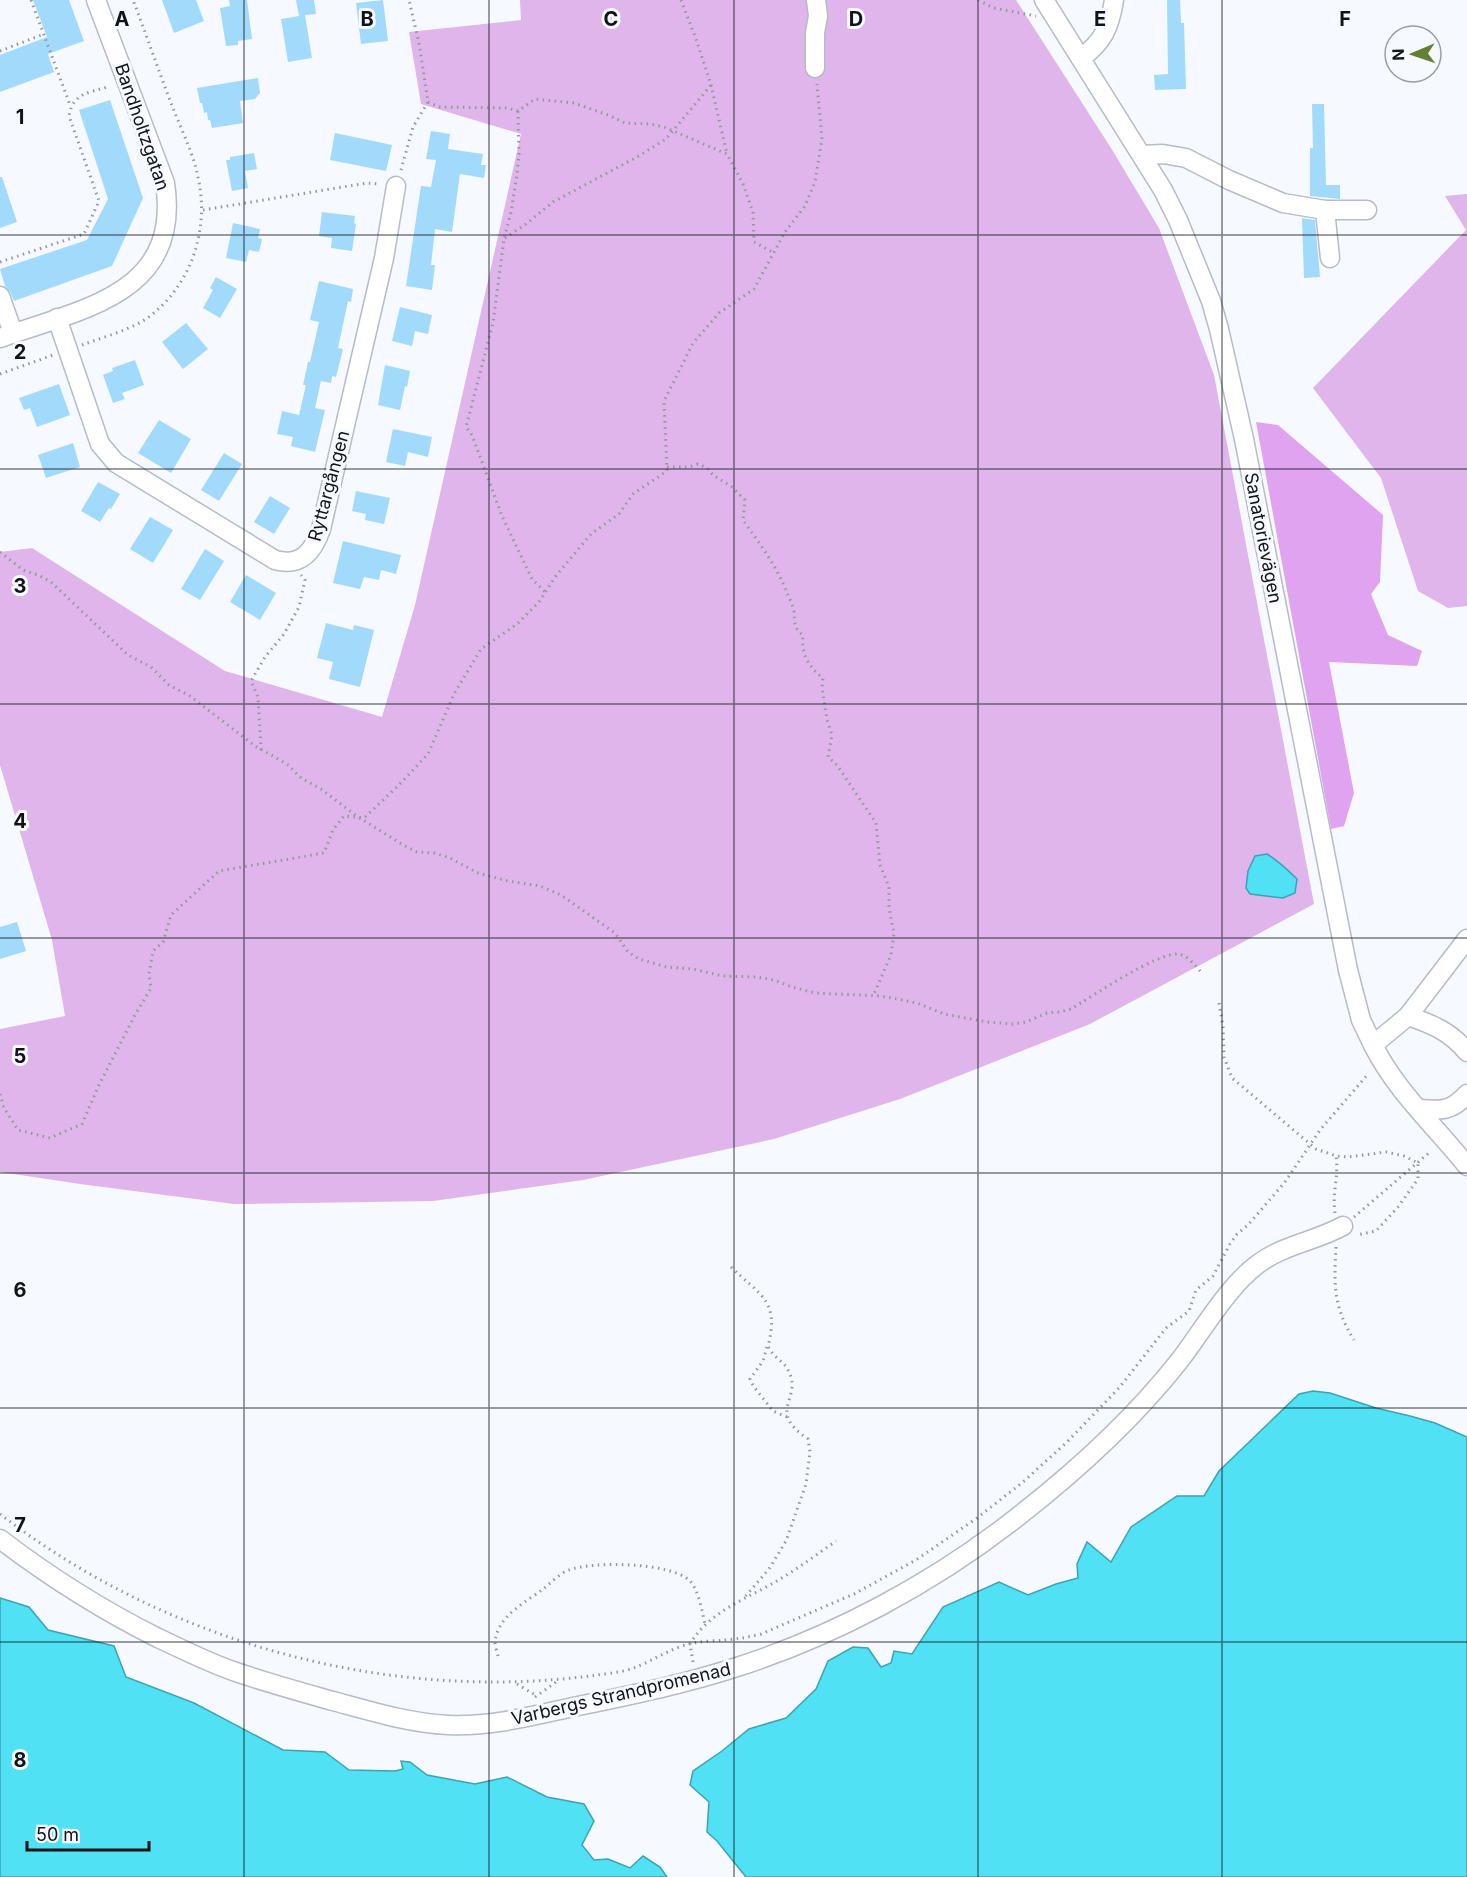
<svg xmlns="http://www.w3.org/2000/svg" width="1467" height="1877" viewBox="0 0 1467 1877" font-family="Inter,sans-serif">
	<rect width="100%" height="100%" fill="#f6f9ff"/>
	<g fill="#dfb5eb">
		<polygon points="520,0 1016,0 1111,148 1159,228 1214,375 1314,904 1090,1024 900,1099 774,1139 583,1180 433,1201 234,1204 80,1184 0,1172 0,1029 65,1016 52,940 0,765 0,552 32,548 225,671 382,717 415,605 521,134 421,104 409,32 521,20"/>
		<polygon points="1467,194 1467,606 1448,608 1418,591 1381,478 1313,388 1466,230 1445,196"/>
	</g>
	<polygon fill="#e0a3f0" points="1256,422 1278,425 1383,515 1380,582 1371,594 1388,635 1422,651 1417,666 1329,662 1354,793 1344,826 1331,829"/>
	<g fill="#50e1f5" stroke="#3da3b2" stroke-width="1.5">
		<path d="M 1267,854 C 1278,861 1288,870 1297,879 L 1295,893 L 1283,898 L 1250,894 L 1246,888 L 1248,871 L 1255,856 Z"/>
		<polygon points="1313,1391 1330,1393 1376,1408 1410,1416 1435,1423 1467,1437 1467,1877 746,1877 717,1841 707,1832 709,1802 690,1785 693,1771 722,1751 749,1729 786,1718 816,1689 828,1661 853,1647 868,1648 881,1667 891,1663 894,1651 912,1654 943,1607 999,1582 1028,1595 1056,1584 1078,1578 1077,1564 1087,1542 1111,1562 1131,1527 1177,1496 1204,1496 1219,1471 1299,1394"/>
		<polygon points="0,1598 29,1607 48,1630 114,1646 126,1677 194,1703 283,1750 325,1752 349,1770 395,1771 403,1769 401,1761 410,1762 427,1775 475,1784 507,1777 547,1797 584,1804 594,1821 582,1845 594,1860 608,1859 630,1868 643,1856 660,1867 667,1877 0,1877"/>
	</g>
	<g fill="#a2dafc">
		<polygon points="33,0 69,0 84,41 48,54 54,72 0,92 0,55 47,37"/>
		<polygon points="162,0 196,0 204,21 174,33"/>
		<polygon points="229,0 247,0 252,39 238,41 238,45 226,46 220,8 230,6"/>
		<polygon points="296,0 314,0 316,14 305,15 312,58 288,62 281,19 299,16"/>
		<polygon points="383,0 388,41 361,44 356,3"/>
		<polygon points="1167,0 1180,0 1181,23 1184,23 1186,89 1155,90 1154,75 1168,74"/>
		<polygon points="258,78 260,93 255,99 240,101 243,123 212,128 210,120 208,120 207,112 204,113 202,103 200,103 197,88"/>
		<polygon points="110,100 143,198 112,266 14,301 10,292 5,286 0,269 87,240 108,199 79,110"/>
		<polygon points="1312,104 1324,104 1326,185 1340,185 1340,199 1310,196 1310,148 1313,148"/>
		<polygon points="431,131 450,134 448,149 483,154 481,165 486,165 484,178 460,174 452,232 435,229 431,265 435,265 432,290 406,286 421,186 431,187 436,160 426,159"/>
		<polygon points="335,133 392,145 386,171 330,160"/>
		<polygon points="254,153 257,169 245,171 248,188 232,191 226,160 230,160 230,157"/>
		<polygon points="0,177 2,177 17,222 0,228"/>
		<polygon points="322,212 355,216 354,223 356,224 352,251 331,248 332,238 319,236"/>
		<polygon points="1302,218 1315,220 1320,277 1304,278"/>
		<polygon points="233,223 260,229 258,238 262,239 259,252 249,250 246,262 226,258"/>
		<polygon points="216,277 237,289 220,318 203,308 213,290 210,288"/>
		<polygon points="319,281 353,289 351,302 348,301 338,348 343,349 336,377 332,376 331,383 321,381 315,408 325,410 315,452 291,446 293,437 277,434 282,411 299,415 306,385 303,385 308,362 310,362 319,322 310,320"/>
		<polygon points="400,307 432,315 428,334 415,331 412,346 392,341"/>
		<polygon points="186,323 208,349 183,369 162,342"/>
		<polygon points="135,360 144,385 122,393 125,399 113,403 103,375 113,371 112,368"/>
		<polygon points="385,365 410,371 407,387 405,386 400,410 378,405"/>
		<polygon points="59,384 70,415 37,427 30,408 24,410 19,398"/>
		<polygon points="159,420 191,439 171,473 138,453"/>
		<polygon points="393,429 432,437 428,457 408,452 405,466 386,462"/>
		<polygon points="73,443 80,467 46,478 38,455"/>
		<polygon points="224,453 242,464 219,501 201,490"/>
		<polygon points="98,482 120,494 111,509 109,508 100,522 81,511"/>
		<polygon points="356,491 390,498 384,524 365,520 366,514 352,511"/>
		<polygon points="270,496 290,508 274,534 254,522"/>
		<polygon points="150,517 173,530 153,563 130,549"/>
		<polygon points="343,541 401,555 396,574 381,570 379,580 364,577 360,589 333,583"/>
		<polygon points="205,549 224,561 200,600 181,589"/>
		<polygon points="246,575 276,593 260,620 230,602"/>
		<polygon points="326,623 353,630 354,625 374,630 360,687 329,679 333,662 317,658"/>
		<polygon points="17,922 26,951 0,959 0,927"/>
	</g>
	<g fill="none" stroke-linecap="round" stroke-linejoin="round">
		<g stroke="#b6bbc5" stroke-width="21">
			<g id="minor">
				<polyline points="1044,0 1163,190 1178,220 1211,301 1219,329 1244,439 1348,970 1361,1020 1373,1045 1408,1016 1467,939"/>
				<path d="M 1081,58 C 1103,42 1110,27 1114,0"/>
				<polyline points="815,68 815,33 818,16 816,0"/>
				<polyline points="1142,155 1163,154 1186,158 1229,180 1283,203 1325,210 1367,210"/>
				<polyline points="1325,210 1330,258"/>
				<polyline points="0,296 13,333"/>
				<path d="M 57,318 L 100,444 L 116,463 L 275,560 C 301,567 313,552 321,529 L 384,258 L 396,186"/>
				<path d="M 0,338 C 81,309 182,295 165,183 L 96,0"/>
				<path d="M 1408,1016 C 1432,1024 1451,1032 1467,1052"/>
				<path d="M 1373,1045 C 1396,1091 1435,1126 1467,1166"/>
				<path d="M 1420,1109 C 1441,1111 1452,1111 1467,1094"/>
				<path d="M 0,1539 C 51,1578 100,1609 158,1638 C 184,1650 209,1663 236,1672 C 268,1683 301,1692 333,1701 C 370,1711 409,1723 448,1725 C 492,1727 536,1715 578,1706 C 631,1695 685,1684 737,1667 C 834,1636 931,1584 1011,1522 C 1072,1475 1132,1421 1180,1360 C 1203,1330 1228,1286 1258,1264 C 1283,1245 1316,1241 1343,1226"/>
			</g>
		</g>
		<g stroke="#94979b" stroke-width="3" stroke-dasharray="1.5 4.5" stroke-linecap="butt">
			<polyline points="31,0 70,105"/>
			<polyline points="681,0 696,39 711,85 727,154"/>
			<polyline points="978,0 994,8 1036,16"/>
			<polyline points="0,51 44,34"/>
			<polyline points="428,102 439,107 507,108 518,111 535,99 574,103 608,115 625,123 650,124 664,127 727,154 743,184 753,212 754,242 774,253"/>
			<polyline points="518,111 519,154 517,174 511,212 504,239 493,323 466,427 472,435 502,516 532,579 545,592"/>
			<polyline points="401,170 413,127 428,102 419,43 409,0"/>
			<polyline points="203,210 367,183 379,184"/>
			<polyline points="505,238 526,224 553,202 637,157 666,139 711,85"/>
			<path d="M 0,262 L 84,234 L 99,201 L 69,116 C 73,92 90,93 110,86"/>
			<path d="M 82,345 C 103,337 127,331 146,319 C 191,287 210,230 198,177 C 193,152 180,127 171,103 C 158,69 146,34 133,0"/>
			<polyline points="0,374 53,355"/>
			<path d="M 667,467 L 689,467 L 698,464 L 707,468 L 713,475 L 732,487 L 745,500 L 743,520 C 759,543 777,566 787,593 C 789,598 793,605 794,611 C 795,622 793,628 803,635 C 801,653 808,667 823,678 L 822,687 L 827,720 L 832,735 L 828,757 L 837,765 L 876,823 L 880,865 L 889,887 L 889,908 L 894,933 L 891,955 L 873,996"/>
			<path d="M 0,552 L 23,570 L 38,575 L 51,582 L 128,655 L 151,667 L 169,685 L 190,696 L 255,746 L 287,764 L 301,778 L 321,789 L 358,817 L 405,846 L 417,852 L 434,853 L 450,858 L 478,873 L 508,881 L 540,886 L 561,895 L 615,933 L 628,952 L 639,959 L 667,967 L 693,969 L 722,976 L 757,977 L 774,980 L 792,987 L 815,993 L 881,996 L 897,999 L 917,1003 L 944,1014 L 987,1022 L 1013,1024 L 1026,1022 L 1047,1013 L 1059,1012 L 1071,1009 C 1091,997 1158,952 1178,954 C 1188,955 1196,967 1203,974"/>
			<polyline points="261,750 258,697 251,681 265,657 284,634 299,607 305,580 301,575"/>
			<polyline points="1219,1003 1223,1027 1224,1057 1232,1078 1316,1149 1336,1156 1348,1157 1386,1152 1404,1156 1418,1163 1418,1179 1398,1207 1376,1231 1357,1235"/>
			<polyline points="0,1094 4,1108 18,1130 50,1138 82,1124 99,1085 135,1015 151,988 149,974 153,951 163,942 171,915 219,871 324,853 333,830 344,816 364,818 398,786 428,754 454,694 481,649 517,624 539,602 555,577 591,534 619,514 633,494 667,471 664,401 693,343 719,313 754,289 785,232 805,206 815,182 822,139 817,84"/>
			<path d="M 1335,1213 C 1332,1194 1339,1175 1336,1156"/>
			<polyline points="1354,1217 1431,1151"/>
			<path d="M 1336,1247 C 1334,1285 1333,1306 1354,1340"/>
			<path d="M 731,1267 C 760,1295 780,1301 768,1346 C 774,1359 784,1361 788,1370 C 804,1399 765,1410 808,1439 L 810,1452 L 806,1484 L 786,1541 L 769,1569 L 743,1599"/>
			<polyline points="767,1347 763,1361 750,1379 754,1387 773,1411 787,1417"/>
			<path d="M 0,1514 C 166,1642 383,1702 590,1676 C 603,1674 618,1673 631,1669 C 651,1662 669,1649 689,1644 C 701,1641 714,1641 725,1640 C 738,1639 749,1637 761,1634 L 854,1594 L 916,1560 L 977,1518 L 1023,1482 L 1067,1442 L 1119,1388 L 1166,1328 L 1189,1311 L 1196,1290 L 1213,1276 L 1230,1244 L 1237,1234 L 1248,1225 L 1285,1182 L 1320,1130 L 1369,1073"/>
			<path d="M 498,1656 C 497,1652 495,1646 495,1642 C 498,1615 525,1603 543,1589 C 551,1583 560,1573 569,1570 C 593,1561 671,1562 690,1581 C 699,1591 702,1612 705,1624"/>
			<path d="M 693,1662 L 690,1644 C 709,1612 744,1600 775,1582 C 796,1570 816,1555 836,1541"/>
			<polyline points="517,1684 537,1696"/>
			<polyline points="535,1697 559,1680"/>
		</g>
		<use href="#minor" stroke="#fff" stroke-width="18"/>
	</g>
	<path fill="none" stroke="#111316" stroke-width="1.5" stroke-opacity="0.55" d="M 244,0 L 244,1877M 489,0 L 489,1877M 734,0 L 734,1877M 978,0 L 978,1877M 1222,0 L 1222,1877M 0,235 L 1467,235M 0,469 L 1467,469M 0,704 L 1467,704M 0,938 L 1467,938M 0,1173 L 1467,1173M 0,1408 L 1467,1408M 0,1642 L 1467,1642"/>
	<g text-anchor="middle" stroke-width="6" stroke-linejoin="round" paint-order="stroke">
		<g font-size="18" fill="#111316" stroke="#f6f9ff">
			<text transform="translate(142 127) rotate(71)" y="6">Bandholtzgatan</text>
			<text transform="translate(329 486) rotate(-75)" y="6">Ryttargången</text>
			<text transform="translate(1263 538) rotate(79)" y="6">Sanatorievägen</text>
			<text transform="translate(621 1694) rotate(-13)" y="6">Varbergs Strandpromenad</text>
		</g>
	</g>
	<g font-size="20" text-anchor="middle" font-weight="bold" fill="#111316" stroke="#f6f9ff" stroke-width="6" stroke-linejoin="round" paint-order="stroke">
		<text x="122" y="26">A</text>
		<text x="367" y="26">B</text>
		<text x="611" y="26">C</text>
		<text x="856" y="26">D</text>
		<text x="1100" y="26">E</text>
		<text x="1345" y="26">F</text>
		<text x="20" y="124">1</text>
		<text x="20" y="359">2</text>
		<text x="20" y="593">3</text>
		<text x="20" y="828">4</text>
		<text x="20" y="1063">5</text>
		<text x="20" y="1297">6</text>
		<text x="20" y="1532">7</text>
		<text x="20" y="1767">8</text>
	</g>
	<g transform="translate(1413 54) rotate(268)"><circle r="28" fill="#f6f9ff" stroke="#9a9da2" stroke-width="1.5"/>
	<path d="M0-4.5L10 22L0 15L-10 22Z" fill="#668033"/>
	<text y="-9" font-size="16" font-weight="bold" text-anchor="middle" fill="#111316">N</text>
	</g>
	<path d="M27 1841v9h122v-9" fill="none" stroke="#111316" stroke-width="3"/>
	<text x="36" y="1841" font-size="18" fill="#111316" stroke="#f6f9ff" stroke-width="4.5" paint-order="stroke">50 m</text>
</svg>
